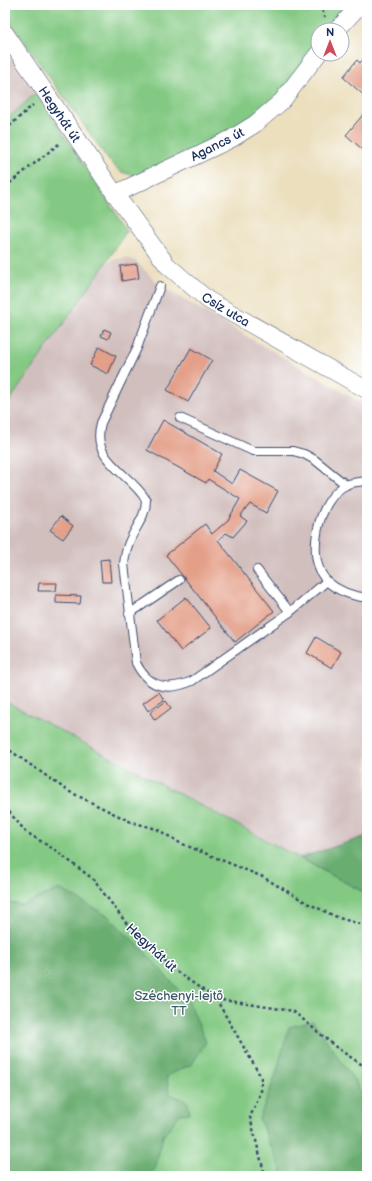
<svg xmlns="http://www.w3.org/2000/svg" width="372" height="1181" viewBox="0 0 372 1181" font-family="'Balsamiq Sans',sans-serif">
	<rect width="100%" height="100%" fill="#fff"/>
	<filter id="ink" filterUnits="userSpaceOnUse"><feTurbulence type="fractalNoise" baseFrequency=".025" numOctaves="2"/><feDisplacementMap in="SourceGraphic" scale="8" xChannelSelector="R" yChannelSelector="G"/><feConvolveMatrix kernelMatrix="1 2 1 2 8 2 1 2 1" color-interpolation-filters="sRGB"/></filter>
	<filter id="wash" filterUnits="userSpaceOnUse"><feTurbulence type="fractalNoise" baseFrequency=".012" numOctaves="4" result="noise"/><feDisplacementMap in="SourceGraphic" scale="16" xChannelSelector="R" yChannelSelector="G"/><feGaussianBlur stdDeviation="0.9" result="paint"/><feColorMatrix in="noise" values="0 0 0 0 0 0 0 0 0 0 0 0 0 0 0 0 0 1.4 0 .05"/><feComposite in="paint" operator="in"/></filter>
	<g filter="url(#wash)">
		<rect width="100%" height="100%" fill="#ebdfbe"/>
		<g fill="#d1bfbe">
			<polygon points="5,49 36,93 5,121"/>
			<polygon points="127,258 136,261 160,286 367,406 367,836 300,858 5,701 5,407 106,263 116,259"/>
		</g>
		<g fill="#83c983" stroke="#4f7c70">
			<polygon points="5,5 353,5 332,30 318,30 318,47 275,102 215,140 140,177 121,172 110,162 5,15"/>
			<polygon points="36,93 127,230 106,263 5,407 5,121"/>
			<polygon points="5,701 367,894 367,1103 355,1083 297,1176 5,1176"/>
		</g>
		<g fill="#6aad71" stroke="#426e68">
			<polygon points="367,836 367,894 300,858"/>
			<polygon points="60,889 108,916 145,952 189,1002 206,1042 192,1064 167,1076 169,1094 187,1101 190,1113 180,1114 163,1136 155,1169 146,1176 5,1176 5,902 22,905"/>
			<polygon points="313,1021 355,1081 367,1103 367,1176 281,1176 282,1171 259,1119 275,1077 289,1027"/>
		</g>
		<g id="blocks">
			<g fill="#e49f88">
				<polygon points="367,55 367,98 343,77 357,60 360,63"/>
				<polygon points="367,110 367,143 362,149 346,135"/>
				<polygon points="137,264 139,278 122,281 120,266"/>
				<polygon points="104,329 111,332 108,339 101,336"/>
				<polygon points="99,347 116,356 108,374 90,365"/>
				<polygon points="191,348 212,360 188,402 167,390"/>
				<polygon points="163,420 222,454 213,471 232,484 240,470 278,491 266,513 250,504 240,516 247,521 233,537 226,533 218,540 274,611 235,642 166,555 205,524 212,534 228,520 240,499 208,479 206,483 147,450"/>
				<polygon points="61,516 73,526 63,539 50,530"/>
				<polygon points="109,559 111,582 102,582 100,560"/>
				<polygon points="39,583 57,583 56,591 38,591"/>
				<polygon points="56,595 81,596 80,604 56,603"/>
				<polygon points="186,597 211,628 181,651 157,620"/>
				<polygon points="316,637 341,652 332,668 307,653"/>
				<polygon points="159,692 164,700 148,711 143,703"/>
				<polygon points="166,701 171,708 155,720 150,713"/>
			</g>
		</g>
	</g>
	<g filter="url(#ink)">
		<use href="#blocks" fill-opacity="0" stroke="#3a496c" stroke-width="1"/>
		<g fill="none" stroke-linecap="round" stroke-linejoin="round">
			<g stroke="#3a496c" stroke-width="10">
				<g id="lane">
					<path d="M 160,286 L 137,348 L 101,423 C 90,462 130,472 146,500 C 146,515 138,524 132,536 C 127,545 125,554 124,564 L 136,663 C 148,687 167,692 192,681 L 290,612 L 327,581"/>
					<polyline points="180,418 253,451 293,451 304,454 315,460 346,485"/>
					<path d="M 367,481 C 360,482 352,482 346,485 C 318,498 304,561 328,582 C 339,592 353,596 367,598"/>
					<polyline points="257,570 290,612"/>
					<polyline points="129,614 179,580"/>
				</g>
			</g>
			<g stroke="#3a496c" stroke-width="18">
				<g id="street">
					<polyline points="337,30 360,5"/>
					<polyline points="5,33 115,194 167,265 208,300 367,390"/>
					<polyline points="115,194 231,139 255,124 282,101 318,54"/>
				</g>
			</g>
			<g stroke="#3a496c" stroke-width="2.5" stroke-dasharray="3 3" stroke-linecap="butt">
				<polyline points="320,5 325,17"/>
				<polyline points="5,130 33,105"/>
				<polyline points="5,187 60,143"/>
				<polyline points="5,747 68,791 131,822 157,829 180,843 263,877 307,903 339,918 367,926"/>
				<polyline points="5,807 26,832 55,850 93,879 130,928 177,972 216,999 293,1011 337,1048 367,1068"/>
				<polyline points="216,999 261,1077 261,1092 250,1117 265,1176"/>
				<polyline points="362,1176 367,1172"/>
			</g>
			<use href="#lane" stroke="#fff" stroke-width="8"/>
			<use href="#street" stroke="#fff" stroke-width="17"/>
		</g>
	</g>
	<g text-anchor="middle" stroke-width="3" stroke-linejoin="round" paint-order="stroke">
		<g font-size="13" fill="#1b2f5e" stroke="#fff">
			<text transform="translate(60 114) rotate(56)" y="5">Hegyhát út</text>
			<text transform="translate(217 144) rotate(-27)" y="5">Agancs út</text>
			<text transform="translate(226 309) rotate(31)" y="5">Csíz utca</text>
			<text transform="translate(152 947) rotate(43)" y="5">Hegyhát út</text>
		</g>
		<g font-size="13" fill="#3a5d69" stroke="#fff">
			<text x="179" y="1000">Széchenyi-lejtő<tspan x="179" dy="15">TT</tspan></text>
		</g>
	</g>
	<rect width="372" height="1181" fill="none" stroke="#fff" stroke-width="20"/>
	<g transform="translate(330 42)"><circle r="19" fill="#ffffff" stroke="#a4acbf"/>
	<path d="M0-3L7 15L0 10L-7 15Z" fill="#d1495b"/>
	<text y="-6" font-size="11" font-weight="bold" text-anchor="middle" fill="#1b2f5e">N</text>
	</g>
</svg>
